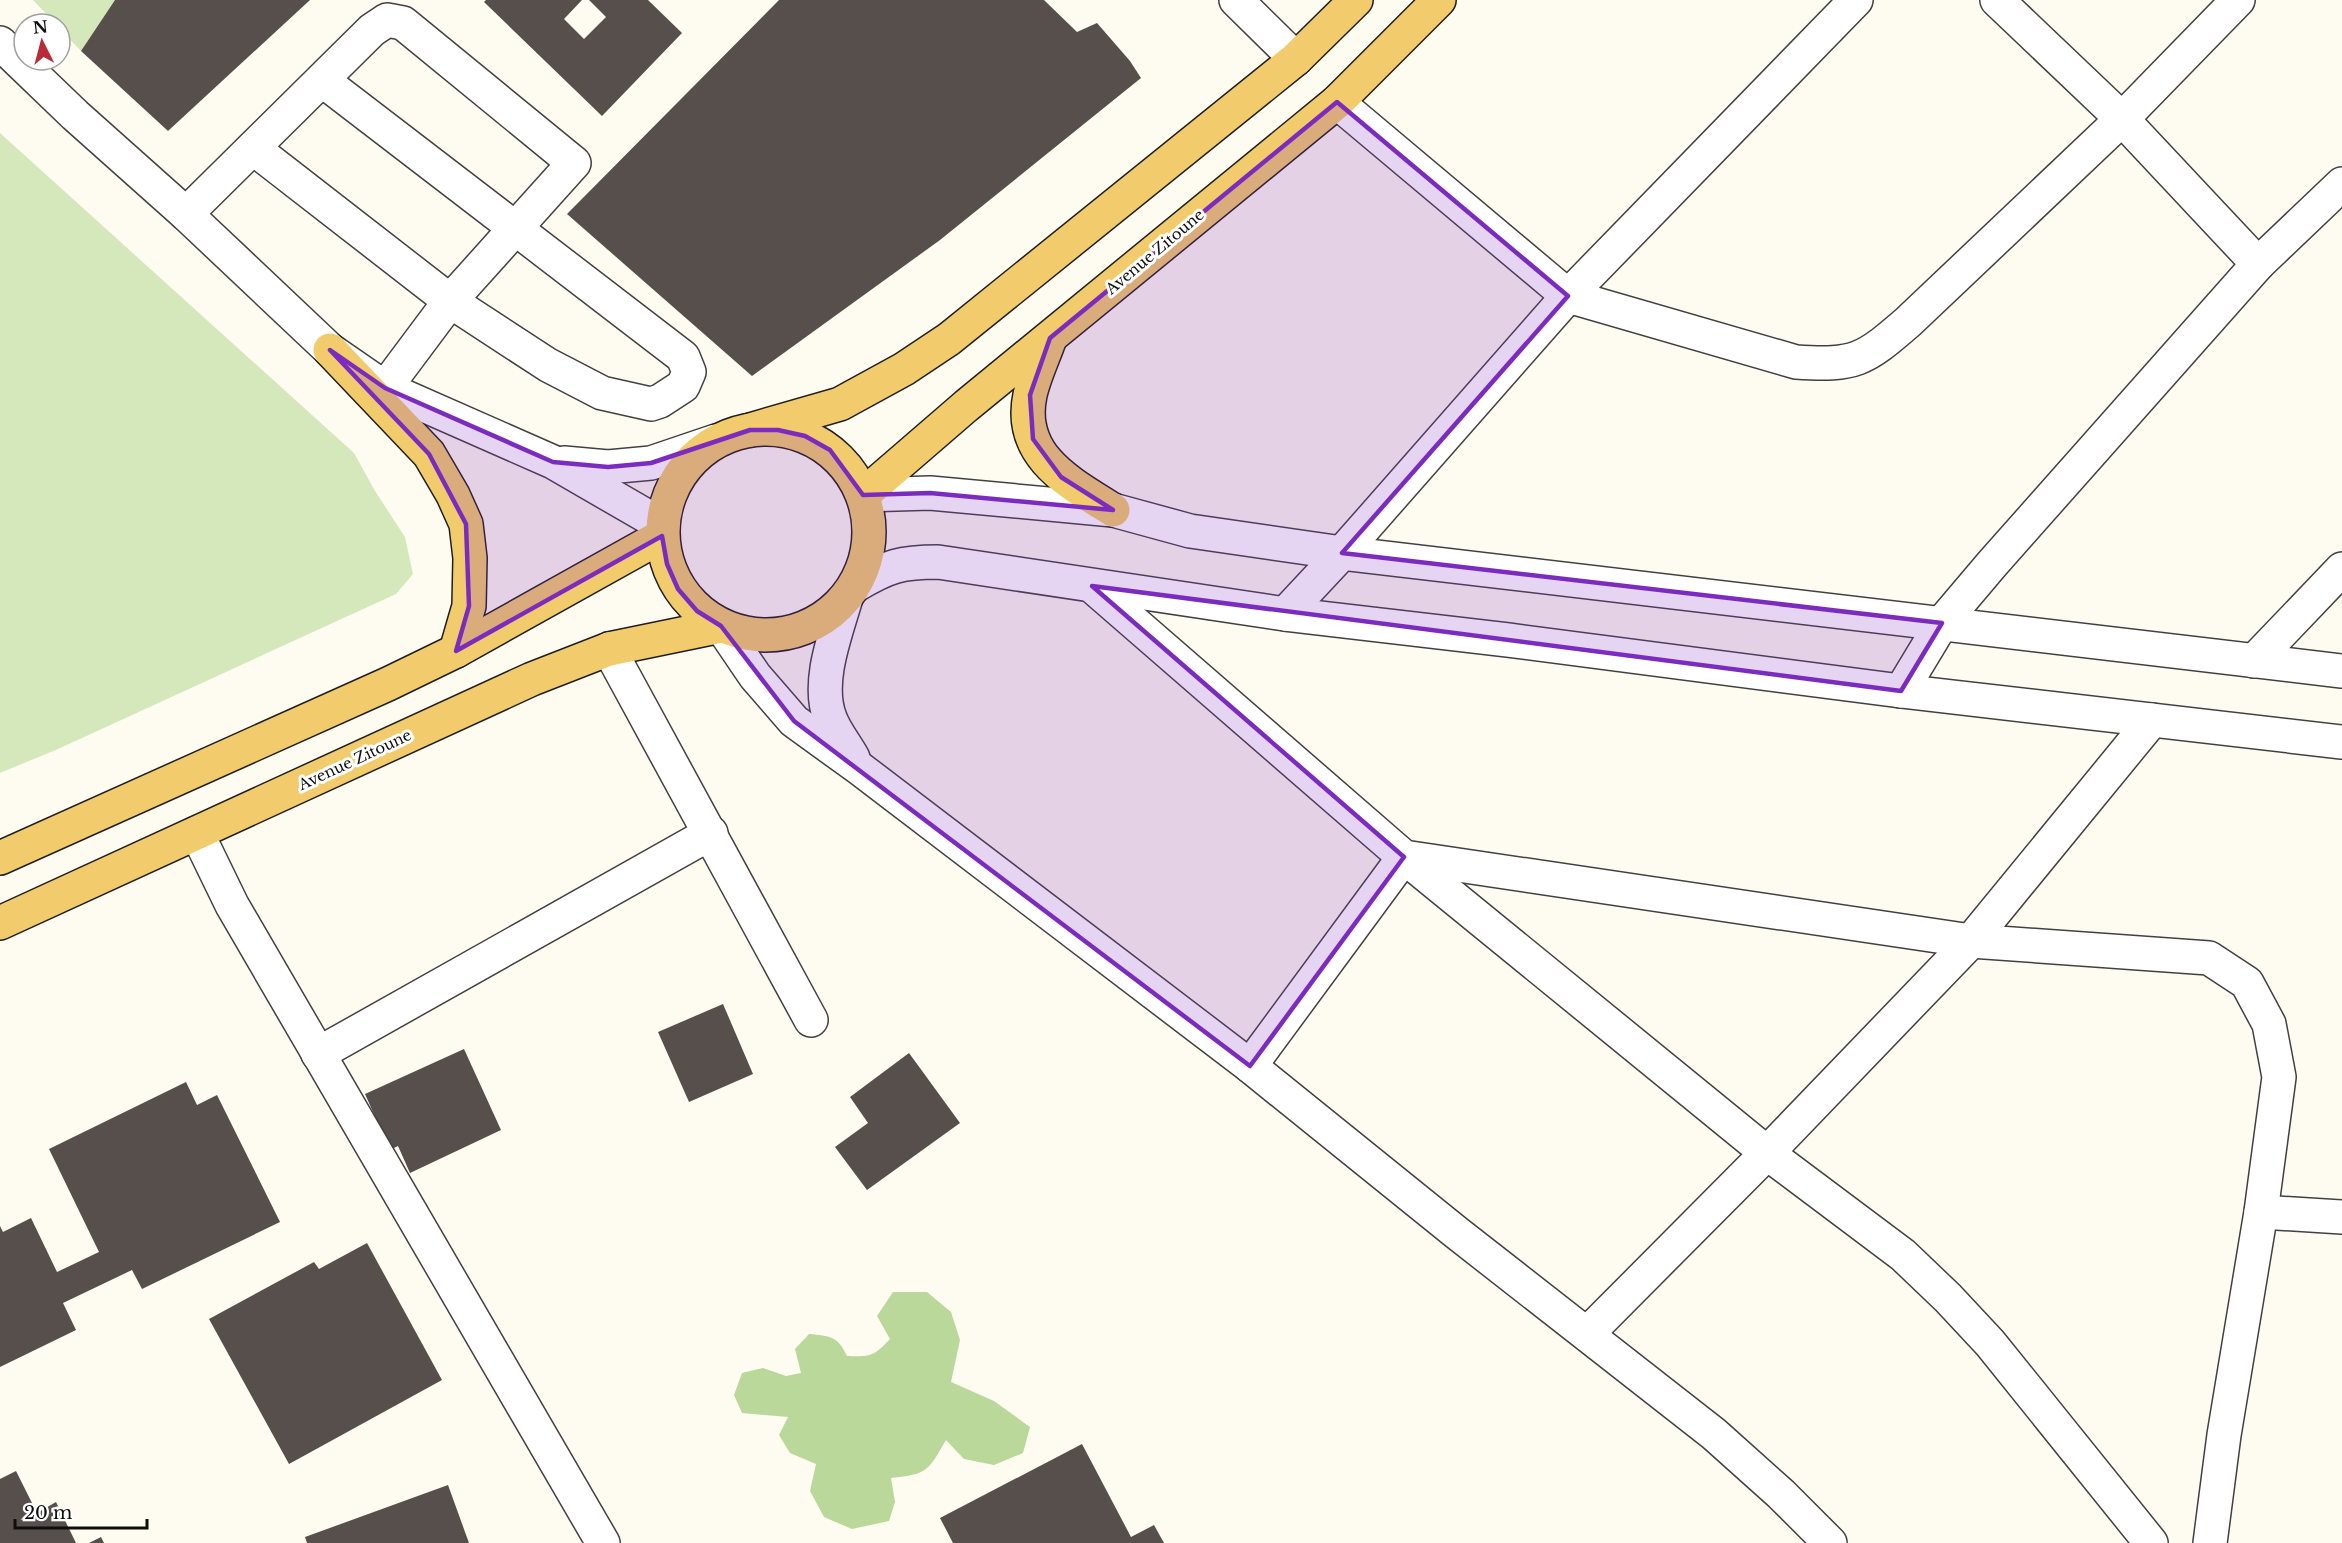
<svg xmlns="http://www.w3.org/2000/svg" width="2342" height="1543" viewBox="0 0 2342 1543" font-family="'Libre Baskerville',serif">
	<rect width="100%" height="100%" fill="#fefbf0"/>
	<g fill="#d4e8bb">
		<polygon points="33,0 115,0 81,51 60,29 60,24 56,24"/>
		<polygon points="0,133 354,453 375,491 405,537 413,574 396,594 58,749 0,773"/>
	</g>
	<path fill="#b9d89a" d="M 893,1292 L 927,1292 L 951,1312 L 960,1340 L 951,1382 L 994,1401 L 1030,1427 L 1023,1453 L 994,1465 L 964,1459 L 946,1440 C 928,1471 928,1474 891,1478 L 895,1502 L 889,1521 L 852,1529 L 824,1517 L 810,1491 L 816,1464 L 790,1453 L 779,1435 L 788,1417 L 742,1413 L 734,1395 L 742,1373 L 763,1368 L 786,1376 L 801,1373 L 795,1349 L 809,1334 C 830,1336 838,1336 847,1356 C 871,1357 874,1356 890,1339 L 877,1316 Z"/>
	<g fill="#564f4b">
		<polygon points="115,0 310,0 168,131 81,51"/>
		<polygon points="486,0 582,0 564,19 584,39 606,17 589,0 648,0 682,33 602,116 484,2"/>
		<polygon points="779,0 1044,0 1077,32 1097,23 1130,61 1141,78 940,240 752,376 567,214"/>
		<polygon points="723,1004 753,1074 689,1102 658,1032"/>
		<polygon points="464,1049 501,1130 410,1173 398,1146 390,1150 365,1094"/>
		<polygon points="909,1053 960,1123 867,1190 835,1147 868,1123 850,1097"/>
		<polygon points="186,1082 197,1105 217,1095 280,1222 142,1289 132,1270 63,1303 76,1330 0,1367 0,1226 3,1232 31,1218 57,1272 99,1252 49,1149"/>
		<polygon points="367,1243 442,1380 289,1464 209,1319 314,1262 319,1269"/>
		<polygon points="1082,1444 1131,1537 1154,1525 1164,1543 953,1543 940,1518"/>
		<polygon points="16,1471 37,1513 56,1502 76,1543 0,1543 0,1479"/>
		<polygon points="448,1485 469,1543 307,1543 305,1537"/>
		<polygon points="101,1537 104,1543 89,1543"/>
	</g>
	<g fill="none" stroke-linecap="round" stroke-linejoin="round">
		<g stroke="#414141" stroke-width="36">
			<g id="minor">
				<polyline points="1236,0 1296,59"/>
				<polyline points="1997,0 2122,119 2258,264"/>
				<polyline points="0,43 75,115 186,214 330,350 385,388 553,462 662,525"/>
				<path d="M 1337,102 L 1568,296 L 1796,362 C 1856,366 1864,360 1908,322 L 2122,119 L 2238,0"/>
				<polyline points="253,148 450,301 548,365 602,393 651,404 660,401 683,386 689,372 683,357 322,80"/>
				<polyline points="186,214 372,30 387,20 403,23 574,163 450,301 385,388"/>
				<polyline points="564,463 608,467 651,463 716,441"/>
				<polyline points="863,495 930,493 1113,510 1190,531 1342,553 2342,671"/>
				<path d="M 856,585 C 888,566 901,562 938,562 L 1285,614 L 1508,640 L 1901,691 L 2342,742"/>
				<polyline points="1092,586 1404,857 1767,1153 1903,1255 1948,1298 1990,1343 2151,1543"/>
				<path d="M 846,598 C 836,633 816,682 830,718 C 835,732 846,745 853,758"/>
				<polyline points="1285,614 1342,553 1568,296 1856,0"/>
				<polyline points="721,626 755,676 794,721 859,768 1250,1066 1457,1233 1714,1434 1781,1494 1830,1543"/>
				<polyline points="609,649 811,1020"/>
				<polyline points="2254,661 2342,569"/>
				<polyline points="1901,691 1942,623 1992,564 2258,264 2342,184"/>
				<polyline points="197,833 232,905 603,1543"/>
				<polyline points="318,1054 711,833"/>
				<polyline points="1250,1066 1404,857 1971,941 2209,958 2247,983 2269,1024 2279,1077 2261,1212 2224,1435 2210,1543"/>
				<polyline points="2261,1212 2342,1217"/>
				<polyline points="1587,1334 1767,1153 1971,941 2152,720"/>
			</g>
		</g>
		<g stroke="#1f1f1f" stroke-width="36">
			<g id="major">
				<path d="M 1050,338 C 1044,356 1034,376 1030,395 C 1017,456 1070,483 1113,510"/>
				<polyline points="330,350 429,454 453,495 466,524 470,558 469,606 456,651"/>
				<circle cx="766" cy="532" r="103"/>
				<polyline points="750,430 840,404 904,369 949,339 1296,59 1356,0"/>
				<polyline points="863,495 966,406 1337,102 1439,0"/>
				<polyline points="0,858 388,684 456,651 662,536"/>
				<polyline points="0,923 532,679 609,649 721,626"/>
			</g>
		</g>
		<use href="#minor" stroke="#fff" stroke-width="33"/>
		<use href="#major" stroke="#f2cc6c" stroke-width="33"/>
	</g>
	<path fill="#7b2cbf" fill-opacity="0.2" stroke="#7b2cbf" stroke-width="4.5" stroke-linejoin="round" d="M 1337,102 L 1568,296 L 1342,553 L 1942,623 L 1901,691 L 1092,586 L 1404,857 L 1250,1066 L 794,721 L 721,626 L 697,611 L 678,589 L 667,564 L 662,536 L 456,651 L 469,606 L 466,524 L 429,454 L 330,350 L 385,388 L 553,462 L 608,467 L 651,463 L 750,430 L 778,430 L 805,436 L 830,450 L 863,495 L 930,493 L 1113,510 L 1061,477 L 1033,439 L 1030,395 L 1050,338 Z"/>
	<g text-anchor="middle" stroke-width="6" stroke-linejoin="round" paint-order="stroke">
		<g font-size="15" fill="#0e0e0e" stroke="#fff">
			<text transform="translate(1155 252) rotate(-40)" y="5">Avenue Zitoune</text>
			<text transform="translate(355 760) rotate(-25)" y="5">Avenue Zitoune</text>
		</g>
	</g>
	<g transform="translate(42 42) rotate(354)"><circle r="28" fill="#ffffff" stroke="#9f9f9f" stroke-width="1.5"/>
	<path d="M0-4.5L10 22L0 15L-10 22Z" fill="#b82c38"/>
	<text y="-9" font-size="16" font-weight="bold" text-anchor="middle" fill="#0e0e0e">N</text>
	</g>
	<path d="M15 1519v9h132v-9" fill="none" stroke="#0e0e0e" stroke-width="3"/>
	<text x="24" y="1519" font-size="18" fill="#0e0e0e" stroke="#ffffff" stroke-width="4.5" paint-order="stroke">20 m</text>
</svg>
